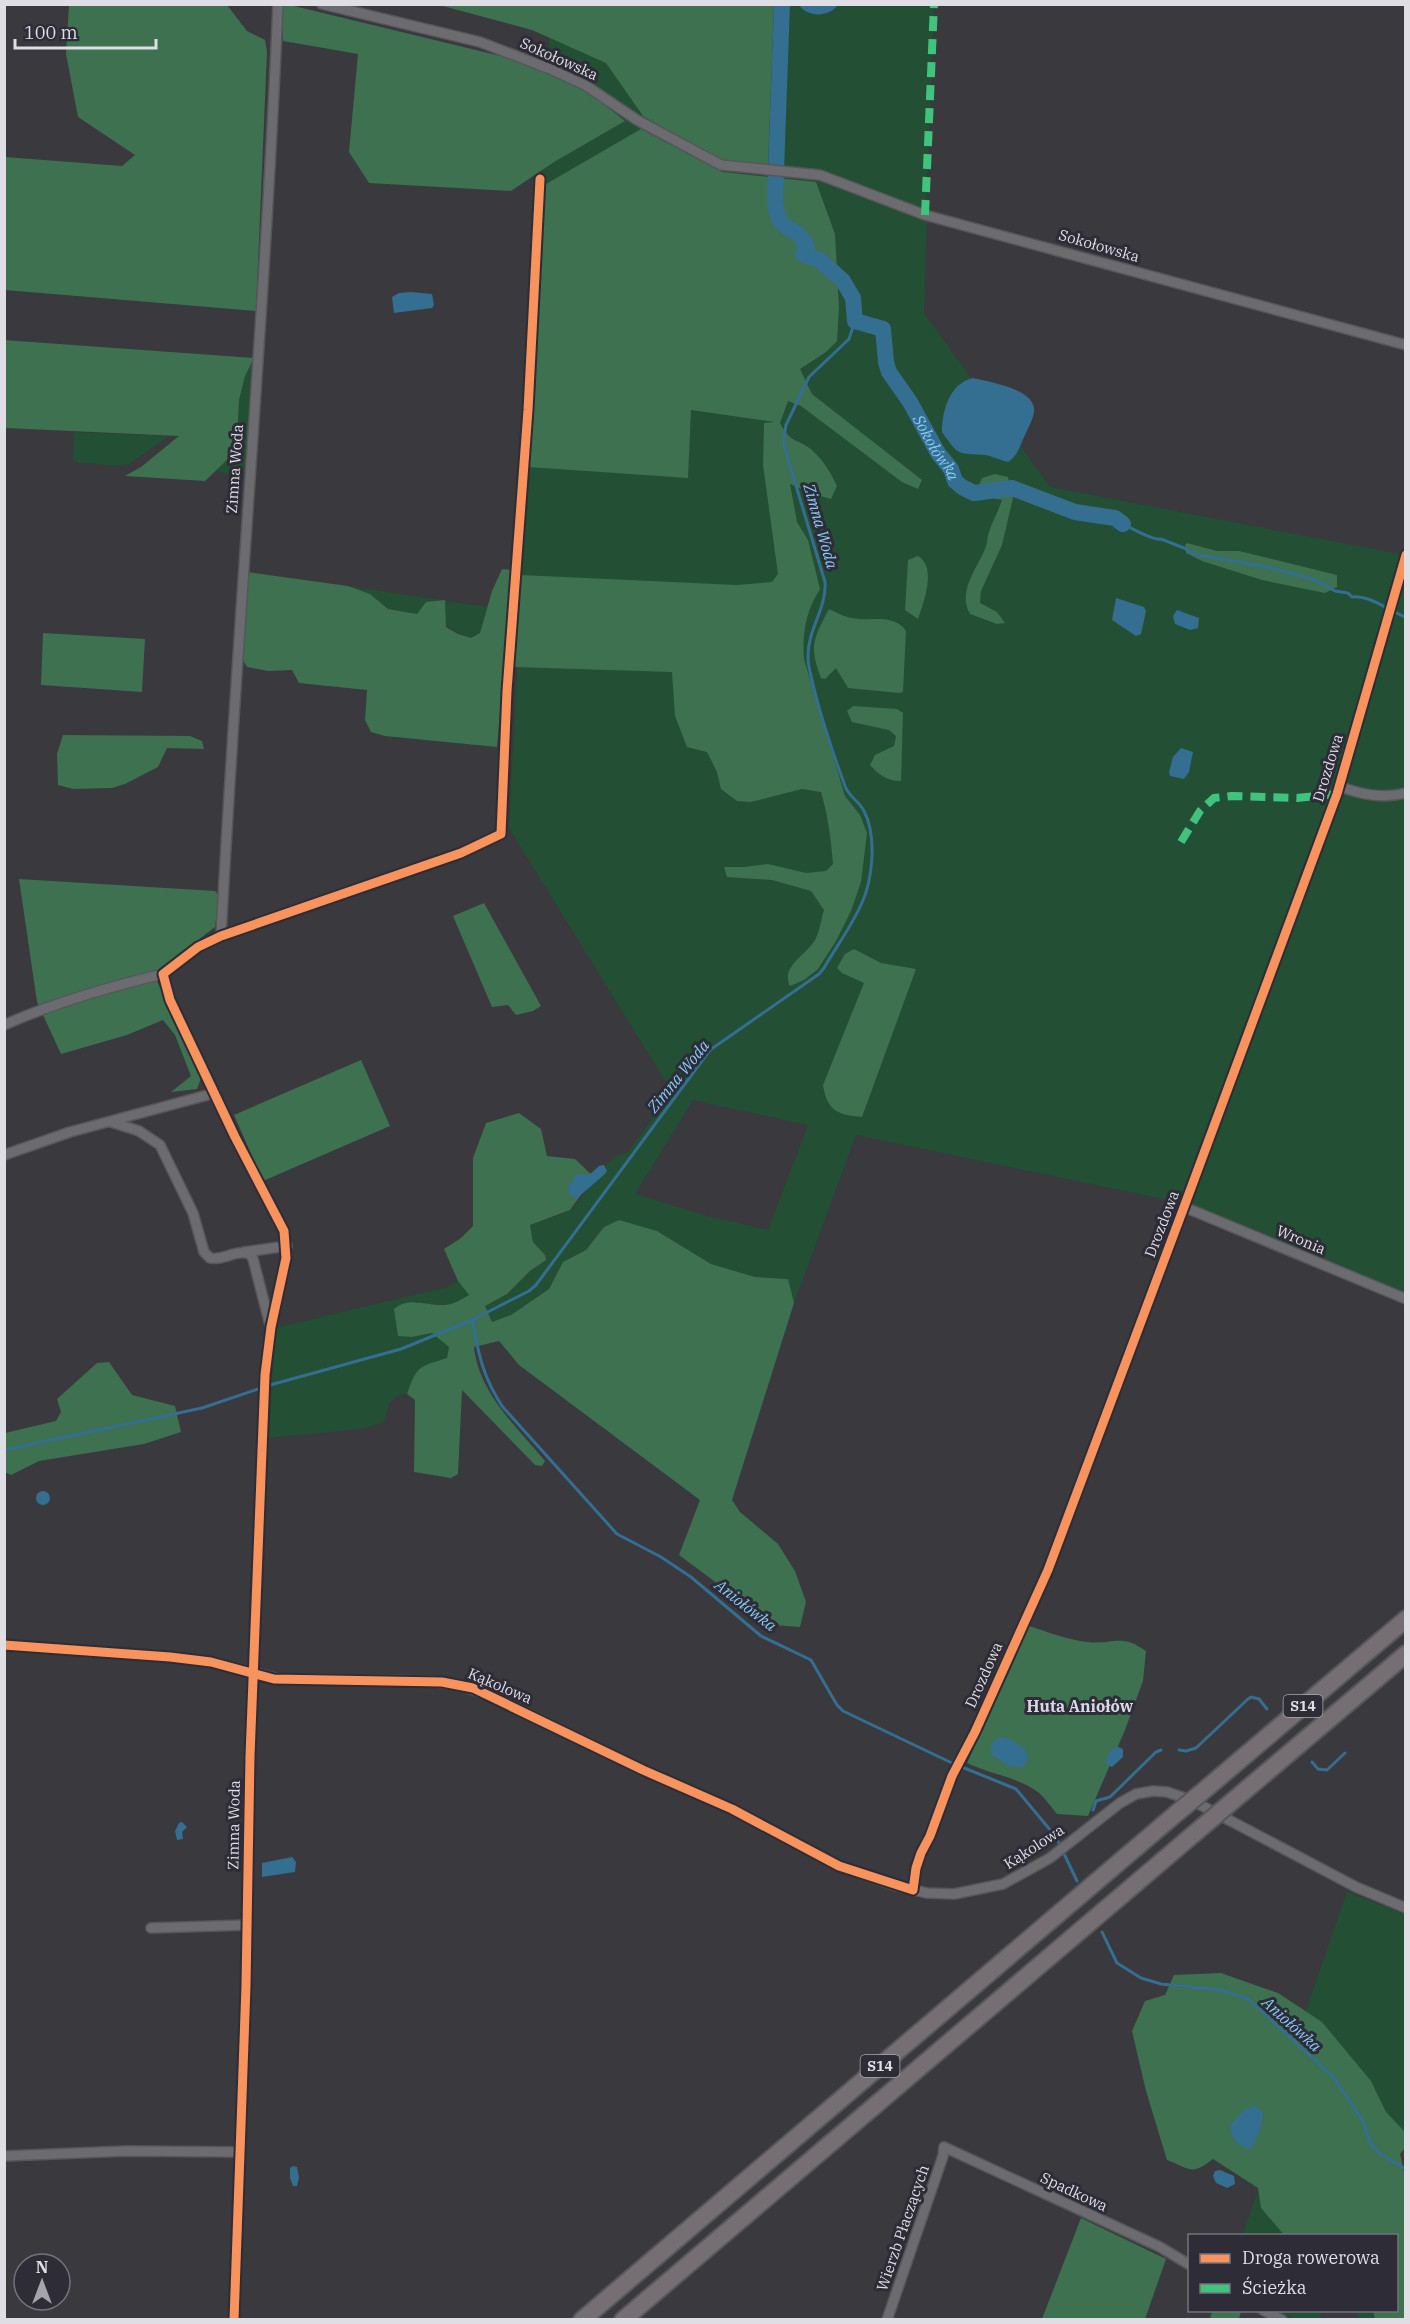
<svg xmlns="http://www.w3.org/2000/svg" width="1410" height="2324" viewBox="0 0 1410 2324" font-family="'IBM Plex Serif',serif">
	<rect width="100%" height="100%" fill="#39393e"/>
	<g fill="#234f34" fill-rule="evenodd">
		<path d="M 551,5 L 934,5 L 926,221 L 927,222 L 924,313 L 1050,487 L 1405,555 L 1405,1294 L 1192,1205 L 856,1135 L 794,1303 L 788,1279 L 755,1277 L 711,1264 L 657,1231 L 604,1227 L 586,1250 L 563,1262 L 549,1289 L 511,1315 L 492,1322 L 485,1306 L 507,1294 L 530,1271 L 546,1260 L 545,1255 L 533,1242 L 530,1225 C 541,1220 559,1217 569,1210 C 587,1198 601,1156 628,1152 L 672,1092 L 509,828 ZM 693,1100 L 808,1125 L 768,1230 L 704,1215 L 635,1194 Z"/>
		<polygon points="254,358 245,470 240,476 216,471 229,458 238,430 239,400 245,376"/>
		<polygon points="74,432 169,436 129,464 116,466 73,462"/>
		<path d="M 348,586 L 487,607 L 480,633 L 471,638 C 449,632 440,619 426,602 L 417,614 L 388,609 L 370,594 Z"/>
		<path d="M 458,1281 L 469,1295 L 452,1304 L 432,1305 L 416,1301 L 394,1309 L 396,1318 L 412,1337 L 432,1333 L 449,1347 L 447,1358 C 419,1367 417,1365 407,1394 L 397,1396 L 389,1403 L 384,1422 L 362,1429 L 269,1438 L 275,1328 L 448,1287 Z"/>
		<polygon points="1347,1892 1405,1914 1405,2132 1386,2112 1371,2081 1305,2013"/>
		<polygon points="1259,2188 1261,2208 1284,2235 1242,2236"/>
		<polygon points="1274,2311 1323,2311 1317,2320 1295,2319"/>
		<polygon points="1356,2311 1373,2311 1375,2319 1360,2319"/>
	</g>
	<g fill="#3d7150">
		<polygon points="69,5 227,5 247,31 265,40 267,52 256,311 5,290 5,157 122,166 135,155 78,117 66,54"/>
		<polygon points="283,5 290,5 513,59 583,88 625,121 554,162 511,191 369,183 349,152 358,54 283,41"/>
		<polygon points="439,5 774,5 768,165 722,162 643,116 606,63 532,30"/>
		<path d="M 641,129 L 722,172 L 816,182 L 835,234 L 839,307 L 837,341 L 826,352 L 800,369 L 812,394 L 922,480 L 918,489 L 902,482 L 801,406 L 788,401 L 780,423 C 793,446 796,437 812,450 C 823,460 831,473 837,486 L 831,499 L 813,494 L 790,484 L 797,522 L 808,540 L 820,589 C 806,611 802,633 804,659 L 845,796 L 860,815 L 867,833 L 861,882 L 851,911 L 836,941 L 818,969 L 804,980 L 790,986 C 780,965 808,955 816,938 C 820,930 821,919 824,910 L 811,891 L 772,880 L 727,877 L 724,867 L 744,867 L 768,864 L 806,873 L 826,871 L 833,864 C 831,839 828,816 821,792 L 802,789 L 751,802 L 737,801 L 721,789 L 717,772 L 707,752 L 687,747 L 675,716 L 672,672 L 514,667 L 521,575 L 737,585 L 772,582 L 778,574 L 763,465 L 764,423 L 775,422 L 691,410 L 688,478 L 528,467 L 546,184 Z"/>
		<polygon points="4,340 254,358 245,376 239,400 237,442 229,458 205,481 125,476 141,467 179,436 5,428"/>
		<path d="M 995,474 L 1008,477 L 1013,498 L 1002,545 L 981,591 L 980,603 L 997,612 L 1005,623 L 997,624 L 970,614 C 957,591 977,569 985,549 C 987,545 987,540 988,535 C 991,524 998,512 1002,500 L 986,497 L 978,487 L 982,478 Z"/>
		<polygon points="1187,543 1217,551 1239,551 1337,575 1337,587 1325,593 1262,580 1202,561 1186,553 1185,545"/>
		<path d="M 918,556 C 937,567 924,602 918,619 L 905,610 L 908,560 Z"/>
		<polygon points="502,569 512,570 497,747 385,736 371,732 365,720 367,690 299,683 292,670 268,671 247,667 242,658 247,572 348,586 370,594 388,609 417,614 426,602 445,600 446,627 458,634 471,638 480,633 492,591"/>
		<path d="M 829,609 C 836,612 844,617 852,618 C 871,622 894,613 906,631 L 903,692 L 899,693 L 848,688 L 836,668 L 825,679 L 821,678 C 809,646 813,639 829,609 Z"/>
		<polygon points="43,633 145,639 142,692 41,685"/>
		<path d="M 853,706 L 897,709 L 903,713 L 901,781 C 887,781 879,775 870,765 L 875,755 L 894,746 L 896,736 L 889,730 L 852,722 L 847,711 Z"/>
		<polygon points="63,735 190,736 202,741 204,749 167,748 158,767 125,784 112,788 73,789 58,785 57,754"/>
		<polygon points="19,879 215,891 219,896 215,927 164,966 157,981 201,1078 197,1089 171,1092 191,1076 175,1035 163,1020 127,1035 61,1054 37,1002"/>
		<polygon points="484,903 541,1006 533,1011 516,1015 508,1005 492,1007 453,916"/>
		<path d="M 854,949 L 881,963 L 916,969 L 862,1117 C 838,1115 827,1111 823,1085 L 864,983 L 842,973 L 837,968 L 845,954 Z"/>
		<polygon points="361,1060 390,1126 263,1181 234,1115"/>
		<path d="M 519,1113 L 541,1129 L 547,1156 L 575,1159 L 594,1177 L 570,1210 L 530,1225 L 533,1242 L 545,1255 L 546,1260 L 530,1271 L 507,1294 L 485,1306 L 492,1322 L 511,1315 L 549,1289 L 563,1262 L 586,1250 L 604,1227 L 619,1220 L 657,1231 L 711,1264 L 755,1277 L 788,1279 L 794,1303 L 732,1500 L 740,1512 L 778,1544 L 795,1571 L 806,1602 L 800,1627 L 773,1625 L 679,1555 L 700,1500 L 519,1365 L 499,1341 L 474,1347 C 479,1393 516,1426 545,1461 L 542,1466 L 535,1465 L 462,1390 L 458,1474 L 451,1478 L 414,1472 L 415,1400 L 407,1394 C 417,1365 419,1367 447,1358 L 449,1347 L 432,1333 L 412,1337 L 398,1336 L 394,1309 C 411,1294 432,1309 451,1304 C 457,1302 463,1298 469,1295 L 458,1281 L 444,1249 L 461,1238 L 473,1226 L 473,1158 L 486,1123 Z"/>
		<polygon points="109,1362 132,1395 175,1406 181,1432 144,1444 39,1461 11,1475 5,1472 5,1433 56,1421 61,1412 57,1399 97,1363"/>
		<path d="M 1029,1626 C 1048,1632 1068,1640 1088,1642 C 1114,1645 1121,1633 1146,1651 L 1143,1681 L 1125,1730 L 1088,1816 L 1057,1814 C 1051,1807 1045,1798 1038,1792 C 1018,1777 989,1774 967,1763 Z"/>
		<path d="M 1221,1973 L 1278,1993 L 1322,2022 L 1371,2081 L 1386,2112 L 1405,2132 L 1405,2148 L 1400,2154 L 1406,2181 L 1405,2319 L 1375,2319 L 1373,2311 L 1396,2310 L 1396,2236 L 1284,2235 L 1261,2208 L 1258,2188 L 1213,2159 C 1192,2176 1190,2169 1167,2160 L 1146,2091 L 1132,2031 L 1145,2001 L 1165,1995 L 1174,1975 Z"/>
		<polygon points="1081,2218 1166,2259 1145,2319 1042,2319"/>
		<polygon points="1212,2311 1212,2310 1241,2311 1239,2319 1210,2319"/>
	</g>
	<g fill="#346e91">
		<path d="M 799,5 L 838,5 C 829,17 808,18 799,5 Z"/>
		<polygon points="411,292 432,294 434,305 432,308 394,313 392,297 399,293"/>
		<path d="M 973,378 C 989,382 1031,388 1034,408 C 1035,416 1028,428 1025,435 C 1020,445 1018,456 1008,462 C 1000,460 992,456 985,455 C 956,453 959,456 942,432 C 942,410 950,383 973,378 Z"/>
		<polygon points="1116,598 1144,607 1146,611 1141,634 1136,636 1112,620"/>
		<polygon points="1177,610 1199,618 1198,628 1190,630 1175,624 1173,616"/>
		<polygon points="1181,748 1193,752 1189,772 1184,779 1170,776 1169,772 1173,757"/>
		<polygon points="604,1165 607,1171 605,1174 576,1199 568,1192 569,1185 577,1174 589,1175 599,1166"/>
		<circle cx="43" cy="1498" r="7"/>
		<path d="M 1002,1737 L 1012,1740 L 1026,1750 L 1028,1759 L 1023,1767 L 1008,1766 L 992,1755 C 988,1746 993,1739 1002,1737 Z"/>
		<path d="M 1116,1746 L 1123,1749 L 1123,1757 L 1112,1767 L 1107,1765 C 1106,1756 1109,1751 1116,1746 Z"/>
		<polygon points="182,1822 187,1827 182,1832 183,1839 177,1840 175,1831 179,1823"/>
		<polygon points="292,1857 296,1862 295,1872 262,1877 262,1863"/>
		<path d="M 1256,2106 L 1263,2112 C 1264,2120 1256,2142 1251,2149 C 1238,2147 1229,2138 1231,2124 L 1244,2110 Z"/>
		<polygon points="293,2166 297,2167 299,2178 297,2186 293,2186 290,2178 290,2168"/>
		<polygon points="1220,2170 1234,2176 1235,2184 1227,2188 1216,2183 1213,2176 1215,2171"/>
	</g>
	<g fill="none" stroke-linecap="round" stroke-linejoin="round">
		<g stroke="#346e91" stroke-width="3">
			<path d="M 1123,524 C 1132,528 1153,541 1161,539 L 1184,548 L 1194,554 L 1267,567 L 1315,580 L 1335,591 L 1348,593 L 1352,597 C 1369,594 1390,612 1406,617"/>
			<path d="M 472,1320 C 479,1355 482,1375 502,1406 L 617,1534 L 661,1557 L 691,1577 L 761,1636 L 811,1660 L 837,1705 L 843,1711 L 952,1763 L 1016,1789 L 1056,1837 L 1077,1881"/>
			<path d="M 4,1450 L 202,1408 L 270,1385 L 401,1349 L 472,1320 L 529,1291 L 536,1285 L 710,1050 L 819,974 L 824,968 C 836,947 851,927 861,905 C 873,880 877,836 864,811 C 859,801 849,797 845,786 C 831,748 817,705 809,667 C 803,633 827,612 825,582 L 785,449 L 784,438 L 786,425 L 809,377 L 849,339 L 855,321"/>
			<polyline points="1179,1750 1186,1751 1196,1748 1248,1699 1251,1697 1259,1699 1267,1709"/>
			<polyline points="1312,1762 1318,1769 1327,1770 1345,1753"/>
			<polyline points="1093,1810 1096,1801 1110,1797 1156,1752 1161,1750"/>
			<polyline points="1102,1932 1117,1963 1141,1978 1161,1984 1221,1990 1248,1999 1333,2077 1363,2121 1370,2143 1379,2153 1406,2169"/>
		</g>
		<path stroke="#346e91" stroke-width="16" id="s1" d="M 782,4 L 775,199 C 777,238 795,220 807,247 L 803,254 L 821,261 L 843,281 L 853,298 L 855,321 L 883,329 L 886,362 L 889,372 L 910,402 L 938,453 L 951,469 L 955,481 L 962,487 L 974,493 L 1012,488 L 1075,512 L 1115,518 L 1123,524"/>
		<g stroke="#57575b" stroke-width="12">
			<g id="minor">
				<polyline points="322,4 480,42 550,69 585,85 637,120 721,165 820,175 925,215 1406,345"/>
				<path d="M 1339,786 C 1361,795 1382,799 1406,793"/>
				<path d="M 221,936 C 237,626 265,315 278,4"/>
				<path d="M 4,1025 C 56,1002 108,987 163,974"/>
				<path d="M 111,1122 L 139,1131 L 160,1145 L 193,1213 L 204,1252 L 210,1258 C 224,1261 235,1249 250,1254 L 253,1259 L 270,1325"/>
				<polyline points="4,1155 70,1132 215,1093"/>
				<polyline points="1184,1207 1406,1299"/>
				<polyline points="244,1252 287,1246"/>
				<polyline points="4,1645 170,1657 211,1662 279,1679 430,1681 463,1686 489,1695 643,1770 732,1809 839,1866 897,1886 927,1893 954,1894 1003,1884 1050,1858 1120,1803 1136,1794 1153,1791 1167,1792 1191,1800 1356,1887 1406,1908"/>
				<polyline points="913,1890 916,1868 921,1853 930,1836 952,1776 975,1732 1048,1570 1184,1207 1337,794 1406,555"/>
				<polyline points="151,1928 247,1925"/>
				<polyline points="4,2156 127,2151 240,2152"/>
				<polyline points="1263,2310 1282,2320"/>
				<polyline points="234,2320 246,1986 250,1756 265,1375 271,1327 286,1258 284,1231 235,1137 170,1000 163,974 198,947 221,936 461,853 501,834 507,691 528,410 540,179"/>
				<polyline points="887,2320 943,2156 944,2147 1160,2247 1190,2265"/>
			</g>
		</g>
		<g stroke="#57575b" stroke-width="20">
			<g id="motorway">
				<polyline points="1201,1793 1406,1619"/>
				<polyline points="1228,1805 1406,1654"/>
				<polyline points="582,2320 1178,1812"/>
				<polyline points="623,2320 1202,1827"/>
			</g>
		</g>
		<use href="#minor" stroke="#6c6b70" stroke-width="9"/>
		<use href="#motorway" stroke="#756f73" stroke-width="16"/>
		<g stroke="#57575b" stroke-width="20" stroke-linecap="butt">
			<g id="motorway-bridge">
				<polyline points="1178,1812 1201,1793"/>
				<polyline points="1202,1827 1228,1805"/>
			</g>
		</g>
		<use href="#motorway-bridge" stroke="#756f73" stroke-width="16"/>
		<g stroke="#40c37c" stroke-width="8" stroke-dasharray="15 8" stroke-linecap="butt">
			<polyline points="925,215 934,4"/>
			<polyline points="1181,842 1200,811 1214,798 1232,796 1297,798 1337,794"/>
		</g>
		<g stroke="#2d2c37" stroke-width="13">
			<g id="cycleway">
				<polyline points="4,1645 170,1657 211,1662 274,1679 442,1682 473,1688 643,1770 732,1809 839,1866 913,1890 916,1868 921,1853 930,1836 952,1776 975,1732 1048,1570 1184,1207 1337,794 1406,555"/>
				<polyline points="234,2320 246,1986 250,1756 265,1375 271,1327 286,1258 284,1231 235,1137 170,1000 163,974 198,947 221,936 461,853 501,834 507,691 528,410 540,179"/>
			</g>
		</g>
		<use href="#cycleway" stroke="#f8935d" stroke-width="9"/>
	</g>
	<g text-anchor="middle" stroke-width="6" stroke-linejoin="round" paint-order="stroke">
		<g fill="#2d2c37" stroke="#aaa9b1" stroke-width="1.5">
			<rect x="1283.5" y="1695" width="39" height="22" rx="4.5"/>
			<rect x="860.5" y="2055" width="39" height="22" rx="4.5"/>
		</g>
		<g font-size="14" font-weight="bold" fill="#dfdee5">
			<text x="1303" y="1711">S14</text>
			<text x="880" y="2071">S14</text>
		</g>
		<g font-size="15" fill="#dfdee5" stroke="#2d2c37">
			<text transform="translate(559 59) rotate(24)" y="5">Sokołowska</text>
			<text transform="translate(1099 246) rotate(16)" y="5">Sokołowska</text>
			<text transform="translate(235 469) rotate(-86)" y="5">Zimna Woda</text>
			<text transform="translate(1328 768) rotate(-73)" y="5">Drozdowa</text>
			<text transform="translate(1162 1224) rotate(-69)" y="5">Drozdowa</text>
			<text transform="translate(1301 1240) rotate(23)" y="5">Wronia</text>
			<text transform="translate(984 1675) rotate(-66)" y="5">Drozdowa</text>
			<text transform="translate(500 1686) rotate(23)" y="5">Kąkolowa</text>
			<text transform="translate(234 1825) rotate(-89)" y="5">Zimna Woda</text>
			<text transform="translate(1034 1847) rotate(-33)" y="5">Kąkolowa</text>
			<text transform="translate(1074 2192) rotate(25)" y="5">Spadkowa</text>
			<text transform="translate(903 2228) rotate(-71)" y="5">Wierzb Płaczących</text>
		</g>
		<g font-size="16" font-style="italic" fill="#86cbf8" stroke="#2d2c37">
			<text dy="6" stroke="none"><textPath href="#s1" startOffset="518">Sokołówka</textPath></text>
			<text transform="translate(821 526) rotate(74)" y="6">Zimna Woda</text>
			<text transform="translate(678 1076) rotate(-51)" y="6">Zimna Woda</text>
			<text transform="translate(746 1605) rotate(38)" y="6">Aniołówka</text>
			<text transform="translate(1292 2024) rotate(42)" y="6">Aniołówka</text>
		</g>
		<g font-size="16" font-weight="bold" fill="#d9d8e7" stroke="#2d2c37">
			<text x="1080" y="1712">Huta Aniołów</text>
		</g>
	</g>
	<rect width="1410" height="2324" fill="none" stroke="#dfdee5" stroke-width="12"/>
	<rect x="1188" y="2234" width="210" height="78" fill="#2d2c37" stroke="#74737d" stroke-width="1.5"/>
	<rect x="1200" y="2254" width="30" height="9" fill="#f8935d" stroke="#74737d" stroke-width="1.5"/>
	<text x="1242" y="2264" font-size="18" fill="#dfdee5">Droga rowerowa</text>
	<rect x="1200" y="2284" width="30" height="9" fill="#40c37c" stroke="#74737d" stroke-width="1.5"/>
	<text x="1242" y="2294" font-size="18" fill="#dfdee5">Ścieżka</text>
	<g transform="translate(42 2282)"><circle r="28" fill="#2d2c37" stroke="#74737d" stroke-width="1.5"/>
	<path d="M0-4.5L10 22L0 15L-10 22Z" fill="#a5a4ab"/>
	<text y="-9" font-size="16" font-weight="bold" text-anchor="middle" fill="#dfdee5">N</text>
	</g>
	<path d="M15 39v9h141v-9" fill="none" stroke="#dfdee5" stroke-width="3"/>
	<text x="24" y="39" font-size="18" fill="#dfdee5" stroke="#2d2c37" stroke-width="4.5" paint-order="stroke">100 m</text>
</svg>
